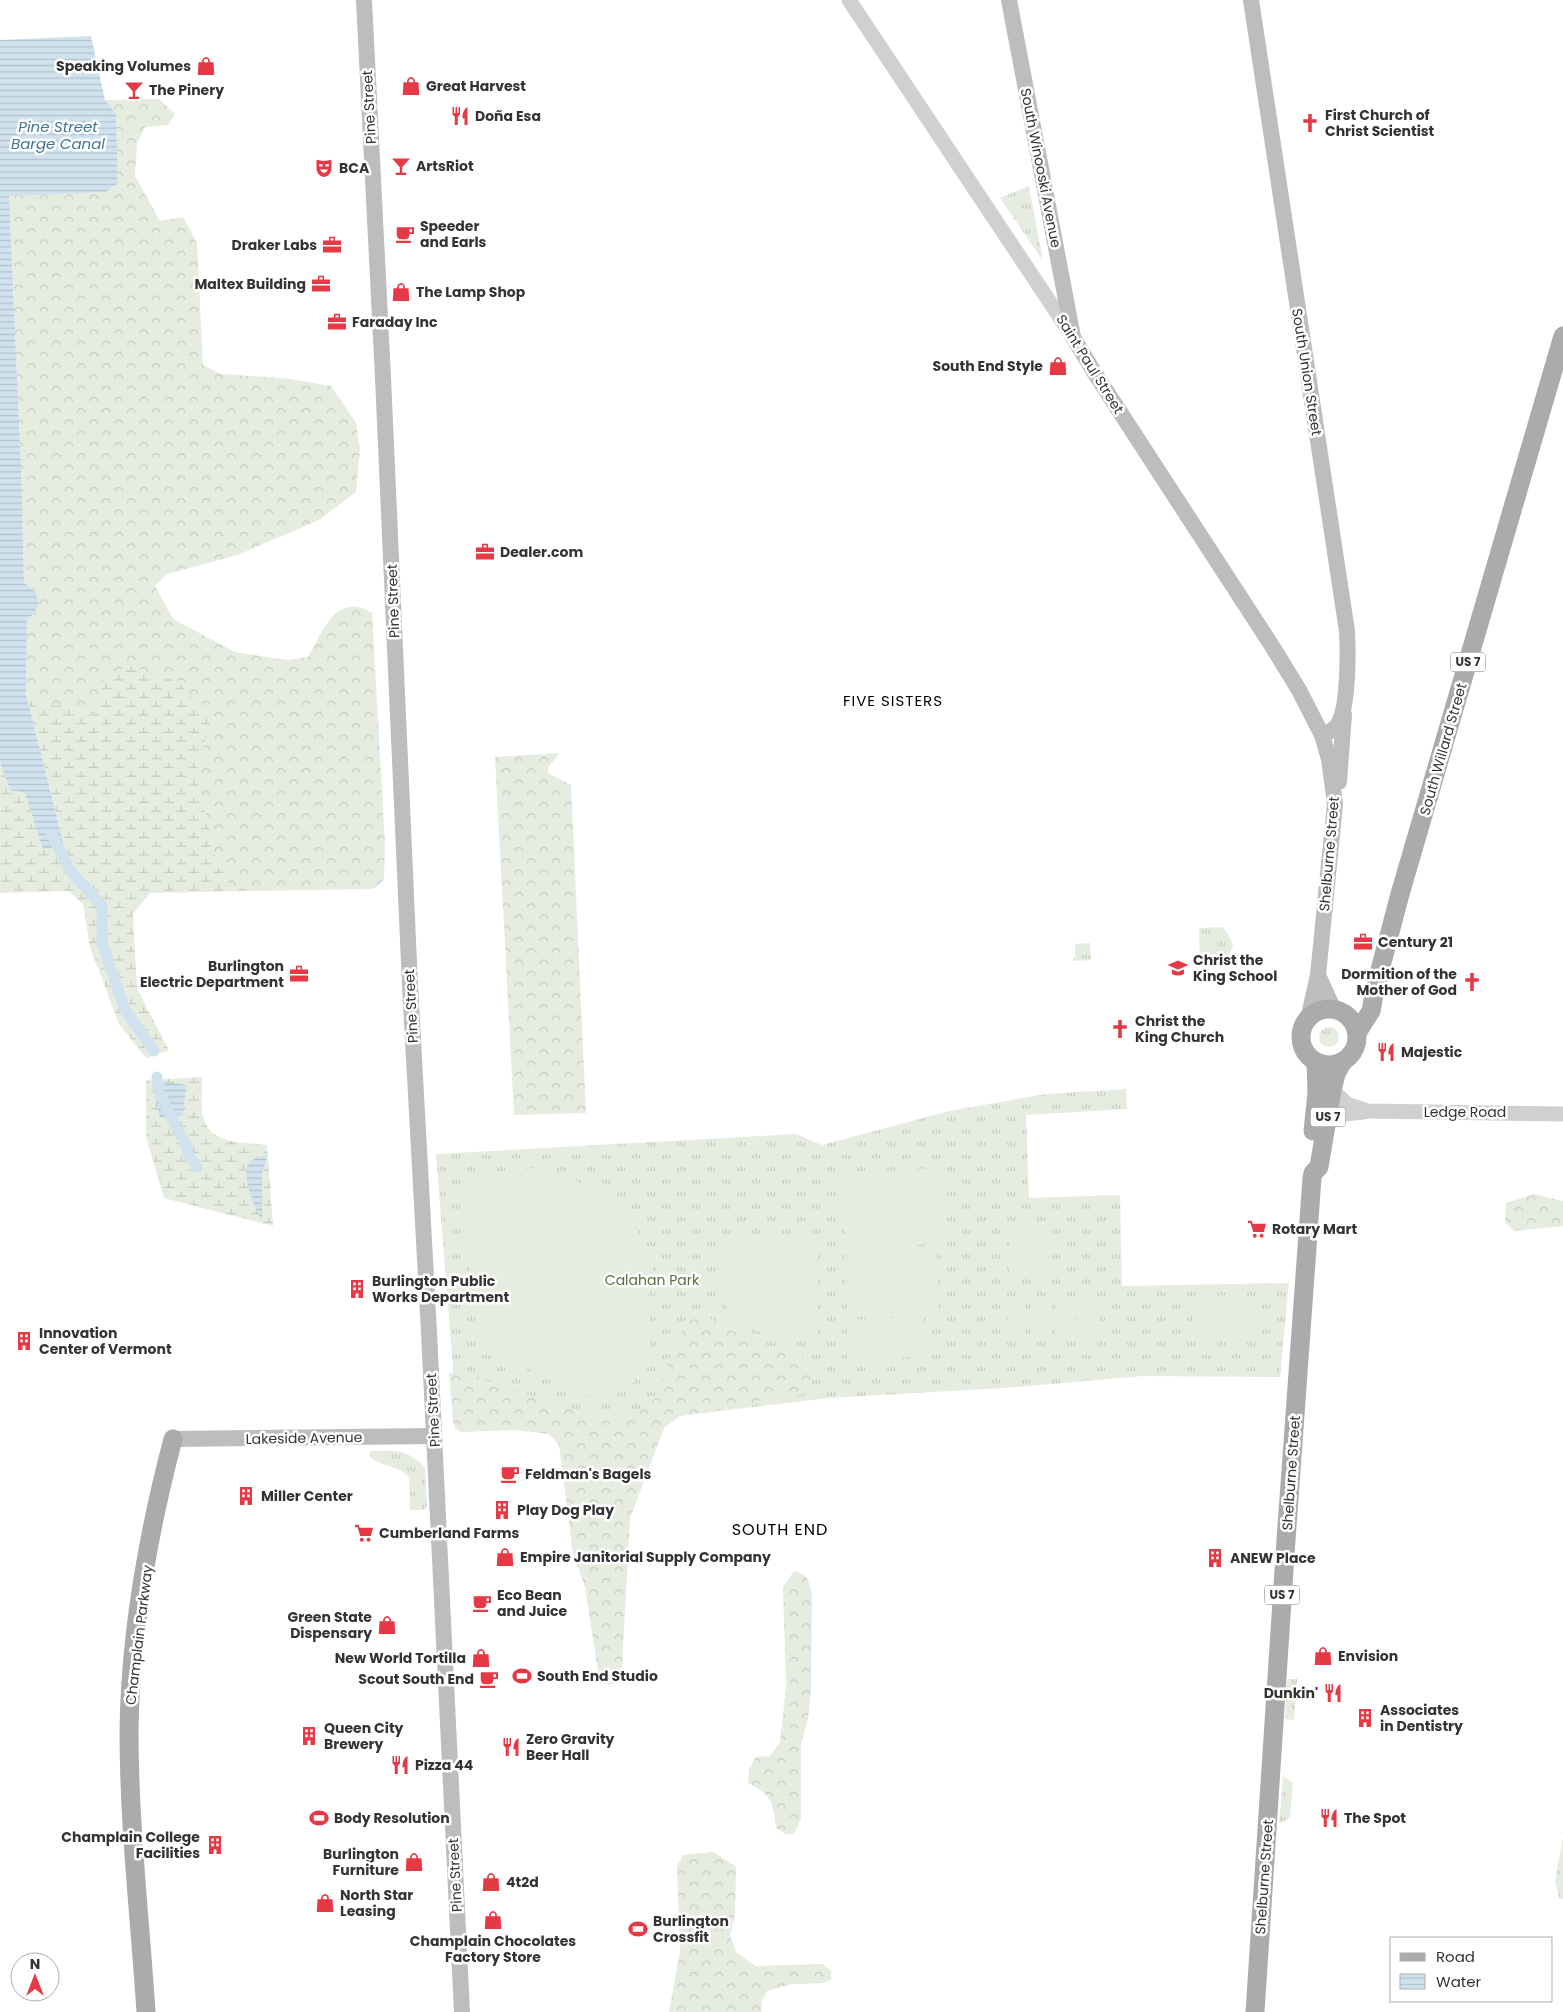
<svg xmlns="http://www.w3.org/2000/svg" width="1563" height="2012" viewBox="0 0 1563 2012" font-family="Poppins,sans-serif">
	<defs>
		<pattern id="grass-tufts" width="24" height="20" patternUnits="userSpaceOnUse" patternTransform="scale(1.25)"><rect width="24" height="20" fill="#e6ecdf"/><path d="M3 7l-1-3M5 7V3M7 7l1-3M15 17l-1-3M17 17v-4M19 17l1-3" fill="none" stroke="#c6cbc0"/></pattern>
		<pattern id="forest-crowns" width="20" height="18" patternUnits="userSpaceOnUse" patternTransform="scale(1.25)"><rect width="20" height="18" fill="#e6ecdf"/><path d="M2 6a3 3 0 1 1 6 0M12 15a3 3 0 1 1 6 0" fill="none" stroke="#c6cbc0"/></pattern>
		<pattern id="wetland-marsh" width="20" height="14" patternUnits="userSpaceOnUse" patternTransform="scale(1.25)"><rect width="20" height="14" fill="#e6ecdf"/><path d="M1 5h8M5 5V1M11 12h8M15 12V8" fill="none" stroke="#c6cbc0"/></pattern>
		<pattern id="water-rules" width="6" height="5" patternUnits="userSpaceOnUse" patternTransform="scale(1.25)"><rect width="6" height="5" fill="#cfe2ee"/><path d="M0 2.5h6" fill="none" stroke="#b2c2cd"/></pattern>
	</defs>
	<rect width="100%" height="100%" fill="#fff"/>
	<g fill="url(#grass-tufts)">
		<polygon points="1029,186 1043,261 1000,198"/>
		<polygon points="1222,927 1227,932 1233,945 1227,961 1200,963 1199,928"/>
		<polygon points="1090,943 1091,960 1073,961 1073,958 1075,957 1075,944"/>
		<circle cx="1329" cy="1037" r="10"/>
		<polygon points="1126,1089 1127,1109 1026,1115 1029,1198 1120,1195 1122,1286 1289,1283 1280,1377 1143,1376 1004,1388 828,1398 652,1419 457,1418 436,1154 796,1134 822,1145 949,1111 1046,1094"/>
		<path d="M 370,1451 C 397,1451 404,1448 425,1467 L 427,1506 L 424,1510 L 410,1510 L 409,1478 C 399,1464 382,1468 370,1457 Z"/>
		<polygon points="1287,1679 1297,1679 1294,1720 1285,1719"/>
		<polygon points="1283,1776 1293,1783 1290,1818 1279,1824"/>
	</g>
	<g fill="url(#forest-crowns)">
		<path d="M 144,99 L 159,99 L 175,114 L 168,125 L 145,127 L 137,143 L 135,176 L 160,221 L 183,217 L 197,243 L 203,365 L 221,374 L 291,379 L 331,386 L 356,423 L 360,449 L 356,492 L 319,520 L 238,555 L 167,574 L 155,586 L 173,619 L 235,652 L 287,660 L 308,657 C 323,632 335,591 372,613 L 385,845 L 384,880 L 373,889 L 249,891 L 227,884 L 217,863 L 196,773 L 211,722 L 105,676 L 93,715 L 70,707 L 47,705 L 26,694 L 27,620 L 34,613 L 35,592 L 24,582 L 21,465 L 9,195 L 106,192 L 118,183 L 116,114 L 105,100 Z"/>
		<polygon points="560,753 548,767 548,773 571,785 586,1113 514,1115 495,757"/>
		<polygon points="1534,1194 1563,1201 1563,1226 1514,1231 1505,1222 1506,1203"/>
		<polygon points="703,1314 748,1340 806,1357 814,1369 808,1393 759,1401 735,1408 680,1416 664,1428 630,1518 622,1668 613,1684 600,1684 585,1587 573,1553 559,1445 549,1434 515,1430 461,1432 455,1428 453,1421 449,1374 462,1369 484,1380 597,1417 634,1413 655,1399 664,1379 674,1341 689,1321"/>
		<path d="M 794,1571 C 808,1575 809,1580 812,1594 L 811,1690 L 808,1719 L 801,1744 L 801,1819 L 794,1834 L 786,1834 L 776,1828 C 773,1802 772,1795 748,1783 L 749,1769 L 756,1757 L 770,1756 L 780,1742 L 786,1687 L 783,1587 Z"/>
		<polygon points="1563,1837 1563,1899 1559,1898 1555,1881"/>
		<polygon points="714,1852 736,1867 735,1915 730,1935 736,1952 755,1966 823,1964 831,1971 831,1980 822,1983 793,1984 767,1991 762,2001 761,2012 669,2012 680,1951 677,1866 683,1855"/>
	</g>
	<g fill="url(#wetland-marsh)">
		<polygon points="129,666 179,682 211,722 196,773 217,863 226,882 249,891 150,893 133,914 137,989 169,1050 146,1058 119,1024 90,947 83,904 69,891 0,893 0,762 10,790 25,793 43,850 64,844 26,694 47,705 70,707 93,715 105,676"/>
		<path d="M 202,1077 C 202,1089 201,1102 202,1113 C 207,1145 242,1142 267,1145 L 273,1226 L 164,1198 L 146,1137 L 146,1080 Z"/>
	</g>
	<g fill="#e6ecdf">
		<polygon points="539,1167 561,1173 619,1203 656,1260 648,1285 651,1348 632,1385 614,1394 585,1396 487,1349 473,1312 463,1190 468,1181"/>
		<polygon points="942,1168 946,1243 845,1249 841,1173"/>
		<polygon points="1052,1221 1052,1272 1010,1272 1010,1222"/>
		<path d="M 782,1234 L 807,1234 L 818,1244 L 817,1342 C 797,1339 744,1334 732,1317 C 720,1299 718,1274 715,1253 L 719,1246 Z"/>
		<polygon points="936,1248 939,1310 847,1315 845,1255"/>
		<polygon points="1194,1295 1258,1296 1257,1338 1193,1337"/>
		<rect x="1008" y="1300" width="18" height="39"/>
		<rect x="1032" y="1300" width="18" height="39"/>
		<polygon points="1056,1300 1075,1300 1074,1339 1056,1339"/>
		<polygon points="1081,1300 1099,1301 1099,1340 1080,1339"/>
		<polygon points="923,1316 926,1356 849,1360 846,1320"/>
	</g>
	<g fill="url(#water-rules)">
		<polygon points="91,36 105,100 116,114 118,183 106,192 9,196 21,465 24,582 35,592 39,603 34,613 27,620 26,694 64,845 43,850 25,793 10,790 0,762 0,40"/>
		<polygon points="165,1083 174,1083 186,1085 183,1115 160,1118 156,1102 156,1088 162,1088"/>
		<path d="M 268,1154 L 262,1174 L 262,1221 C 255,1209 239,1172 250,1162 C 254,1158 263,1156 268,1154 Z"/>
	</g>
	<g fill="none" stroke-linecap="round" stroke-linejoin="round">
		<g stroke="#cfe2ee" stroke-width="11">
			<polyline points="52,834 69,869 102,906 102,943 125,1010 154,1051"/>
			<polyline points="157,1077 159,1092 176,1127 187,1147 188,1154 197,1167"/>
		</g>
		<g stroke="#d0d0d0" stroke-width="15">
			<polyline points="849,0 1071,334"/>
			<polyline points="1332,1090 1347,1104 1368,1111 1563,1114"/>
			<polyline points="1317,1112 1335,1115 1364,1112"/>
		</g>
		<g stroke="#bdbdbd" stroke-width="16">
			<polyline points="364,0 383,378 410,985 429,1332 462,2012"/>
			<polyline points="1009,0 1073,337 1094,372 1272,646 1299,690 1322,735 1329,759 1335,804 1318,975 1309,1015"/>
			<path d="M 1251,0 L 1347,631 C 1348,652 1349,712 1336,727 C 1332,731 1327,733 1322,735"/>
			<polyline points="1339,782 1344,714"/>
			<polyline points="1318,975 1333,1008"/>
			<polyline points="173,1439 434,1436"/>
		</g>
		<g stroke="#ababab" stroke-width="19">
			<circle cx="1329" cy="1037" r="28"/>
			<polyline points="1357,1033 1371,1011 1375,989 1400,894 1563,336"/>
			<polyline points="1313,1131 1317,1093 1316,1063"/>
			<path d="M 146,2012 C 140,1919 129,1825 129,1732 C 130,1634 148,1534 173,1439"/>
			<polyline points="1255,2012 1286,1540 1312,1178 1313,1173 1319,1167 1332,1090 1336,1074 1343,1061"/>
		</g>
	</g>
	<defs>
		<g id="shop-bare" transform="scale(1.5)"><path d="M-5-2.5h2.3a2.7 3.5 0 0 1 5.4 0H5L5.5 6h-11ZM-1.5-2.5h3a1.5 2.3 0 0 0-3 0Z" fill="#e63946" stroke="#fff" stroke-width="2.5" paint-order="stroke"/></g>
		<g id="bar-bare" transform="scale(1.5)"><path d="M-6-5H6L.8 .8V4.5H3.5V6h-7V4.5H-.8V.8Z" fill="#e63946" stroke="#fff" stroke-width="2.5" paint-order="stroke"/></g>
		<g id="restaurant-bare" transform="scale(1.5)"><path d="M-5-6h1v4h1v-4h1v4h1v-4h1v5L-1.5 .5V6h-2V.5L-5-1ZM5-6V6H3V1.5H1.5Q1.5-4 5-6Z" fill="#e63946" stroke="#fff" stroke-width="2.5" paint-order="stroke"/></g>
		<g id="church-bare" transform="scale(1.5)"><path d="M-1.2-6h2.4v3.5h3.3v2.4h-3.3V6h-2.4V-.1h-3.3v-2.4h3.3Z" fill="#e63946" stroke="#fff" stroke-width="2.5" paint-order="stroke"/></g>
		<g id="theatre-bare" transform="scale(1.5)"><path d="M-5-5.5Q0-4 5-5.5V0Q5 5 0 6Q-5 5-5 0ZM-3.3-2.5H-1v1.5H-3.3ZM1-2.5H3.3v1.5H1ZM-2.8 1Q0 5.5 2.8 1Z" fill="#e63946" stroke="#fff" stroke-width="2.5" paint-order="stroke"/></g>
		<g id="cafe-bare" transform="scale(1.5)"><path d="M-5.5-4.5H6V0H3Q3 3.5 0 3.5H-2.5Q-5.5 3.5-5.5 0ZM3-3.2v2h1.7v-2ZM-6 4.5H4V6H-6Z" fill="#e63946" stroke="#fff" stroke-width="2.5" paint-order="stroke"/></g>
		<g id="office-bare" transform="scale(1.5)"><path d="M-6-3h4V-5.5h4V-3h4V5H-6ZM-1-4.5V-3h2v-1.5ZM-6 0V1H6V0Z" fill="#e63946" stroke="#fff" stroke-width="2.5" paint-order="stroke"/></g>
		<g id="school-bare" transform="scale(1.5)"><path d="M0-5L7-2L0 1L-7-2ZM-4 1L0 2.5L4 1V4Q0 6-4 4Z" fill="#e63946" stroke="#fff" stroke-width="2.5" paint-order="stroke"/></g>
		<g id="supermarket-bare" transform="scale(1.5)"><path d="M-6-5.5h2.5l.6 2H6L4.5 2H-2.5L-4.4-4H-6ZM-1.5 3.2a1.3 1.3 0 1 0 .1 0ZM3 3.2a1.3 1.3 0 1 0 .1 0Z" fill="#e63946" stroke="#fff" stroke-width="2.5" paint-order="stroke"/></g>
		<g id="building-bare" transform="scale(1.5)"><path d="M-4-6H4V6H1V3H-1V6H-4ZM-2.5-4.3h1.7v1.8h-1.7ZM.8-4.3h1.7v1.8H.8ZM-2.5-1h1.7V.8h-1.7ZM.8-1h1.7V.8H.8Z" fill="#e63946" stroke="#fff" stroke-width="2.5" paint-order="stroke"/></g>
		<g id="stadium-bare" transform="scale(1.5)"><path d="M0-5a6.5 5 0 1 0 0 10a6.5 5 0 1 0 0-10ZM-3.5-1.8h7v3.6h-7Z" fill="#e63946" stroke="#fff" stroke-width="2.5" paint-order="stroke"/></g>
	</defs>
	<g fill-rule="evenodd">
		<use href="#shop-bare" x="206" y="66"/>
		<use href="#shop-bare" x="411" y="86"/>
		<use href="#bar-bare" x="134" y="90"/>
		<use href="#restaurant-bare" x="460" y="116"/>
		<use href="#church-bare" x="1310" y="123"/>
		<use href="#bar-bare" x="401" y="166"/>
		<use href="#theatre-bare" x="324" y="168"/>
		<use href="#cafe-bare" x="405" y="234"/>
		<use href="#office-bare" x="332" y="245"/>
		<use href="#office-bare" x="321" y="284"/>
		<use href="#shop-bare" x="401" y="292"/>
		<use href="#office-bare" x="337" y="322"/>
		<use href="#shop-bare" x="1058" y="366"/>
		<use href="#office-bare" x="485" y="552"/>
		<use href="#office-bare" x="1363" y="942"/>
		<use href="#school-bare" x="1178" y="968"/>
		<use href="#office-bare" x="299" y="974"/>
		<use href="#church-bare" x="1472" y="982"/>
		<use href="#church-bare" x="1120" y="1029"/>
		<use href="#restaurant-bare" x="1386" y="1052"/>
		<use href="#supermarket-bare" x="1257" y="1229"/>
		<use href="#building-bare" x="357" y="1289"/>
		<use href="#building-bare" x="24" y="1341"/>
		<use href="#cafe-bare" x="510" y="1474"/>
		<use href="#building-bare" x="246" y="1496"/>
		<use href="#building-bare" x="502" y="1510"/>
		<use href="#supermarket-bare" x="364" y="1533"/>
		<use href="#shop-bare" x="505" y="1557"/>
		<use href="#building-bare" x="1215" y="1558"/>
		<use href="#cafe-bare" x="482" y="1603"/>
		<use href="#shop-bare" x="387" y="1625"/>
		<use href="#shop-bare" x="1323" y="1656"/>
		<use href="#shop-bare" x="481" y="1658"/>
		<use href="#stadium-bare" x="522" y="1676"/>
		<use href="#cafe-bare" x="489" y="1679"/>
		<use href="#restaurant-bare" x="1333" y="1693"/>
		<use href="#building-bare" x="1365" y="1718"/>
		<use href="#building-bare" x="309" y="1736"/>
		<use href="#restaurant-bare" x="511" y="1747"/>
		<use href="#restaurant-bare" x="400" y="1765"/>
		<use href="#stadium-bare" x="319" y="1818"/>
		<use href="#restaurant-bare" x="1329" y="1818"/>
		<use href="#building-bare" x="215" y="1845"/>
		<use href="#shop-bare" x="414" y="1862"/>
		<use href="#shop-bare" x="491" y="1882"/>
		<use href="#shop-bare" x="325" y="1903"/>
		<use href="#shop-bare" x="493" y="1920"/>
		<use href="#stadium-bare" x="638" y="1929"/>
	</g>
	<g text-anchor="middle" stroke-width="5" stroke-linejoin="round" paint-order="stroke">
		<g fill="#fff" stroke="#707070" stroke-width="1">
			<rect x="1450.5" y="652.5" width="35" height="19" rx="4"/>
			<rect x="1310.5" y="1107.5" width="35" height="19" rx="4"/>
			<rect x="1264.5" y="1585.5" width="35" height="19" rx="4"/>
		</g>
		<g font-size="12" font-weight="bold" fill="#333">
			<text x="1468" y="666">US 7</text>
			<text x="1328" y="1121">US 7</text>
			<text x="1282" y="1599">US 7</text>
		</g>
		<g font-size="14" font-weight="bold" fill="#333" stroke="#fff" text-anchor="start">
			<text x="191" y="71" text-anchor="end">Speaking Volumes</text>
			<text x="426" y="91">Great Harvest</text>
			<text x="149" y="95">The Pinery</text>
			<text x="1325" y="120">First Church of<tspan x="1325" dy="16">Christ Scientist</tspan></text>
			<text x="475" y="121">Doña Esa</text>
			<text x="416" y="171">ArtsRiot</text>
			<text x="339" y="173">BCA</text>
			<text x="420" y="231">Speeder<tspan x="420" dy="16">and Earls</tspan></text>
			<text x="317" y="250" text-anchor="end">Draker Labs</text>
			<text x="306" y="289" text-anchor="end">Maltex Building</text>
			<text x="416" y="297">The Lamp Shop</text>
			<text x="352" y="327">Faraday Inc</text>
			<text x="1043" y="371" text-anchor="end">South End Style</text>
			<text x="500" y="557">Dealer.com</text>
			<text x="1378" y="947">Century 21</text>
			<text x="1193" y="965">Christ the<tspan x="1193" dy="16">King School</tspan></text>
			<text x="284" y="971" text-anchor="end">Burlington<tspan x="284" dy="16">Electric Department</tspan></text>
			<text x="1457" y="979" text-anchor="end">Dormition of the<tspan x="1457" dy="16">Mother of God</tspan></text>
			<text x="1135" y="1026">Christ the<tspan x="1135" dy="16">King Church</tspan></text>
			<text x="1401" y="1057">Majestic</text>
			<text x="1272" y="1234">Rotary Mart</text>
			<text x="372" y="1286">Burlington Public<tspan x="372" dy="16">Works Department</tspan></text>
			<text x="39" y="1338">Innovation<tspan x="39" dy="16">Center of Vermont</tspan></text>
			<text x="525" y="1479">Feldman's Bagels</text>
			<text x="261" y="1501">Miller Center</text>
			<text x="517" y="1515">Play Dog Play</text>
			<text x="379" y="1538">Cumberland Farms</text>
			<text x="520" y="1562">Empire Janitorial Supply Company</text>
			<text x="1230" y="1563">ANEW Place</text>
			<text x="497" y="1600">Eco Bean<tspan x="497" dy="16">and Juice</tspan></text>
			<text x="372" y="1622" text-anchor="end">Green State<tspan x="372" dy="16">Dispensary</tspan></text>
			<text x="1338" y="1661">Envision</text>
			<text x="466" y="1663" text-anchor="end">New World Tortilla</text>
			<text x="537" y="1681">South End Studio</text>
			<text x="474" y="1684" text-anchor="end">Scout South End</text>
			<text x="1318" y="1698" text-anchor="end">Dunkin'</text>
			<text x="1380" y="1715">Associates<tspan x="1380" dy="16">in Dentistry</tspan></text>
			<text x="324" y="1733">Queen City<tspan x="324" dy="16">Brewery</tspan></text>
			<text x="526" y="1744">Zero Gravity<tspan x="526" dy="16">Beer Hall</tspan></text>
			<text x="415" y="1770">Pizza 44</text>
			<text x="334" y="1823">Body Resolution</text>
			<text x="1344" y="1823">The Spot</text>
			<text x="200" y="1842" text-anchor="end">Champlain College<tspan x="200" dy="16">Facilities</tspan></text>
			<text x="399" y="1859" text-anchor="end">Burlington<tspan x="399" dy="16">Furniture</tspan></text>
			<text x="506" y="1887">4t2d</text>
			<text x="340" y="1900">North Star<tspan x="340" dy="16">Leasing</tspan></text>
			<text x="653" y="1926">Burlington<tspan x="653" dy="16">Crossfit</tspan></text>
			<text x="493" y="1946" text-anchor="middle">Champlain Chocolates<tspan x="493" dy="16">Factory Store</tspan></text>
		</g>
		<g font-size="14" fill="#333" stroke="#fff">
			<text transform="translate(369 107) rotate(-93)" y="5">Pine Street</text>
			<text transform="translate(1041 168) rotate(79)" y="5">South Winooski Avenue</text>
			<text transform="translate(1090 364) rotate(58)" y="5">Saint Paul Street</text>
			<text transform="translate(1307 372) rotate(81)" y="5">South Union Street</text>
			<text transform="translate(393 601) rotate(-92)" y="5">Pine Street</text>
			<text transform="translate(1443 749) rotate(-74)" y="5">South Willard Street</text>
			<text transform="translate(1329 854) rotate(-85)" y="5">Shelburne Street</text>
			<text transform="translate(411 1006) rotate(-93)" y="5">Pine Street</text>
			<text x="1465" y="1117">Ledge Road</text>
			<text transform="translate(433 1410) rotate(-93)" y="5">Pine Street</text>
			<text transform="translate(304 1438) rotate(-1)" y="5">Lakeside Avenue</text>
			<text transform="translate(1291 1473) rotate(-86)" y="5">Shelburne Street</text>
			<text transform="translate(139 1635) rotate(-83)" y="5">Champlain Parkway</text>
			<text transform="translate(455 1875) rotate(-93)" y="5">Pine Street</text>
			<text transform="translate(1264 1877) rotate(-86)" y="5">Shelburne Street</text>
		</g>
		<g font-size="14" fill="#56703f" stroke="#fff">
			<text x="652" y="1285">Calahan Park</text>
		</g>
		<g font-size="15" font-style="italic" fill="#3f7597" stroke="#fff">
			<text x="58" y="132">Pine Street<tspan x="58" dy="17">Barge Canal</tspan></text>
		</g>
		<g font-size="15" letter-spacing="1" fill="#000" stroke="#fff">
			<text x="893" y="706">FIVE SISTERS</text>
		</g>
		<g font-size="16" letter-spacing="1" fill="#000" stroke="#fff">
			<text x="780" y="1535">SOUTH END</text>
		</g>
	</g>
	<rect x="1390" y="1937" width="162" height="65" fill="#ffffff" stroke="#adadad"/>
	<rect x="1400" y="1953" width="25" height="8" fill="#ababab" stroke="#adadad"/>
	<text x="1436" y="1962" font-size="15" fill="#333333">Road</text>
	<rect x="1400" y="1974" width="25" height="15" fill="url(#water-rules)" stroke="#adadad"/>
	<text x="1436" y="1987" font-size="15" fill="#333333">Water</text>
	<g transform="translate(35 1977)"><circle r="24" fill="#ffffff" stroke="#adadad"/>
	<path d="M0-4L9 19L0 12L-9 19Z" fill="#e63946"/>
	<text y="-8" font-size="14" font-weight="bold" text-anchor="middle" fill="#333333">N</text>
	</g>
</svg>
